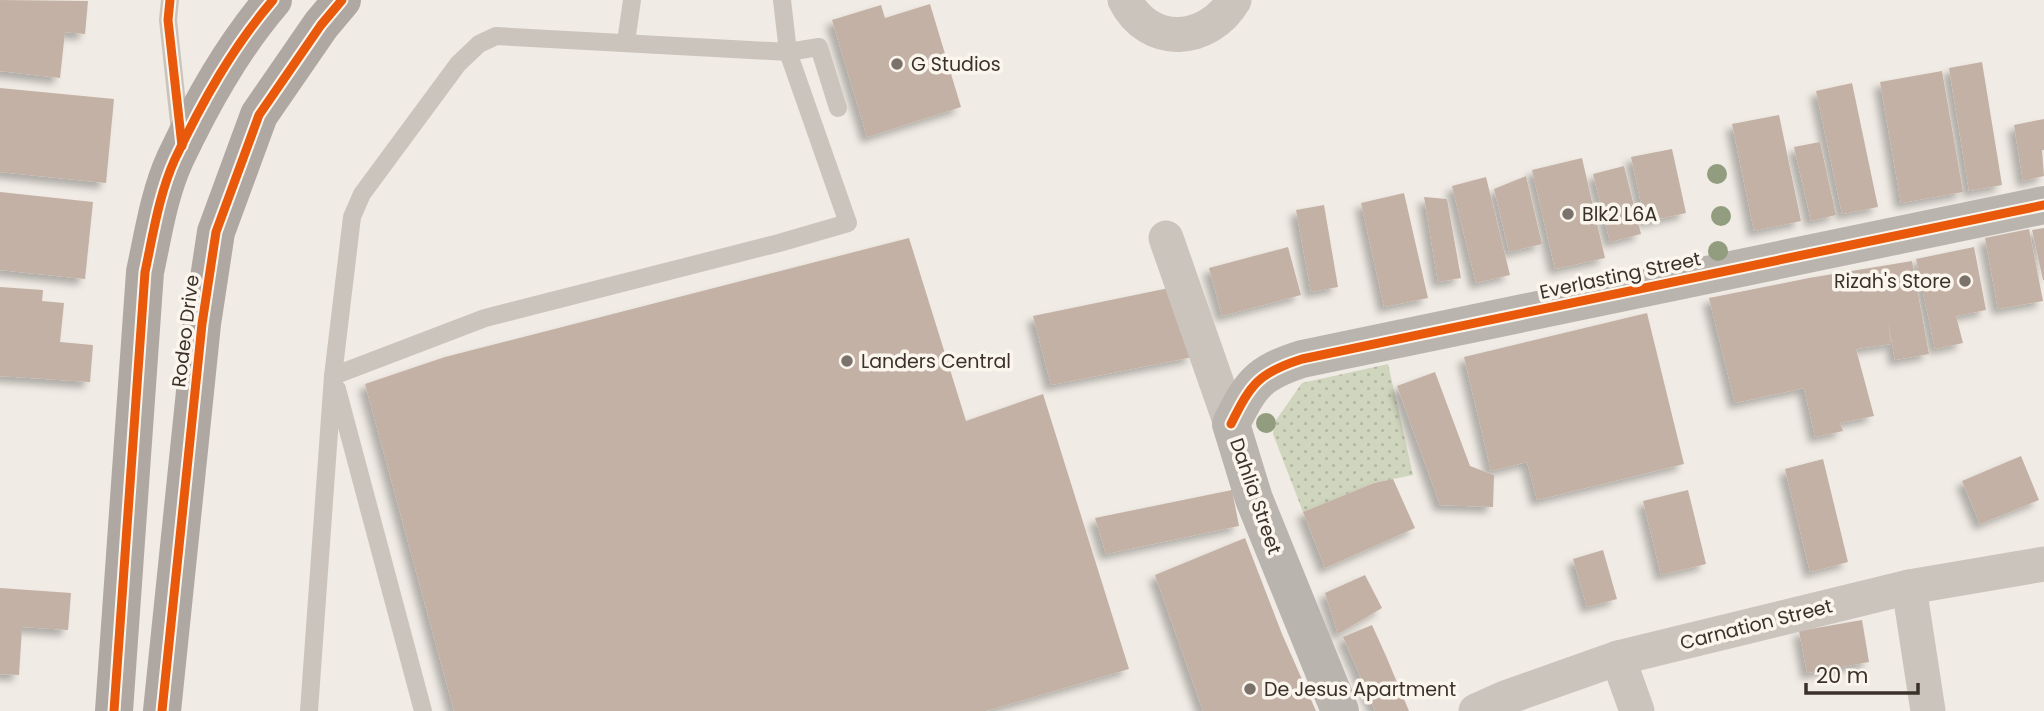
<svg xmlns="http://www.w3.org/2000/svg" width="2044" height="711" viewBox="0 0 2044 711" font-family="Poppins,sans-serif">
	<defs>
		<pattern id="grass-dots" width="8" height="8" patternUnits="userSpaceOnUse" patternTransform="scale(1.75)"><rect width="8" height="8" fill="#d0d6be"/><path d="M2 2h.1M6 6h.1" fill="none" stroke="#b4b8a3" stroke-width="1.8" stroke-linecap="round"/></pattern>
		<filter id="shadow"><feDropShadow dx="-6" dy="6" stdDeviation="3.5" flood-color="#0004"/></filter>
	</defs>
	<rect width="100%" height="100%" fill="#f0ebe4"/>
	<polygon fill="url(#grass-dots)" points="1388,364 1413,475 1374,483 1303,512 1273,434 1274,423 1302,383"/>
	<g fill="#c4b1a5" filter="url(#shadow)">
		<polygon points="0,0 88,1 85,34 65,32 60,78 0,71"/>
		<polygon points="930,4 961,107 867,137 832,20 881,5 885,18"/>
		<polygon points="1982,62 2002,185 1969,191 1949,68"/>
		<polygon points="1942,71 1963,192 1901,203 1880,82"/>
		<polygon points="1852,83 1878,207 1842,214 1816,91"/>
		<polygon points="0,88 114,99 106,183 0,172"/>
		<polygon points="1779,115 1801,221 1754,231 1732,124"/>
		<polygon points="2044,119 2044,150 2042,150 2044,176 2023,181 2014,125"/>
		<polygon points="1820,142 1836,215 1811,221 1794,147"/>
		<polygon points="1672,149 1686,213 1645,222 1631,157"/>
		<polygon points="1582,158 1605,258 1555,269 1532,170"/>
		<polygon points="1624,166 1641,234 1610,242 1593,174"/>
		<polygon points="1526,176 1542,244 1509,252 1494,189"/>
		<polygon points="1486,177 1510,275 1476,283 1452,186"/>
		<polygon points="0,192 93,202 85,279 0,270"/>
		<polygon points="1404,193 1428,298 1384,307 1361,203"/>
		<polygon points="1424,197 1447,199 1461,278 1438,282"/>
		<polygon points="1324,205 1338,287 1311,292 1296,210"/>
		<polygon points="2044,228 2044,280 2043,280 2032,230"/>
		<polygon points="2029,229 2043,301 1998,309 1985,238"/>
		<polygon points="909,238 966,421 1043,394 1129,669 986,711 454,711 365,384 445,357"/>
		<polygon points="1288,247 1301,295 1222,316 1209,268"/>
		<polygon points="1974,247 1986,310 1956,316 1963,343 1935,349 1916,259"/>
		<polygon points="1912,261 1929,354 1895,360 1888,321 1891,344 1856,349 1874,416 1840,423 1843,431 1815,437 1804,388 1735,403 1709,298 1809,278"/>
		<polygon points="0,287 43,290 42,301 64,303 60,342 93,345 90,382 0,376"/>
		<polygon points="1169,288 1193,357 1051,385 1033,316"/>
		<polygon points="1647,313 1684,464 1537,500 1527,462 1491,471 1464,357"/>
		<polygon points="1435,372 1470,466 1494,475 1493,507 1440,505 1397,386"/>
		<polygon points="2021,456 2039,500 1980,524 1962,481"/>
		<polygon points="1823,459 1848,562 1810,572 1785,469"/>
		<polygon points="1393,479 1415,528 1325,568 1303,512 1374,483"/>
		<polygon points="1232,490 1239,526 1106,554 1095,518"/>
		<polygon points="1688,490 1706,564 1661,575 1643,501"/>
		<polygon points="1245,538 1282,634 1316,711 1203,711 1155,575"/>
		<polygon points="1603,550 1617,599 1587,607 1573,559"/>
		<polygon points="1365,575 1382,608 1338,634 1325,593"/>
		<polygon points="0,588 71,593 68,630 22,627 19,675 0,674"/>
		<polygon points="1862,620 1869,662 1807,673 1799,631"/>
		<polygon points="1372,625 1386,656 1409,711 1375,711 1343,637"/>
	</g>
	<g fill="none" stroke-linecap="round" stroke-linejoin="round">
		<g stroke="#cac4bd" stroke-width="18">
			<polyline points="170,0 168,20 180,132"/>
			<polyline points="626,42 632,0"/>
			<polyline points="333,376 485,318 779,243 848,223 788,52 782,0"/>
			<polyline points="337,389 423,711"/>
			<polyline points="309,711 333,376 352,217 362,194 458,64 479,44 496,36 788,52 819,47 838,108"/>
		</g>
		<g stroke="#cac4bd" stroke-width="35">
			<path d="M 1125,0 C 1149,48 1208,44 1234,0"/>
			<polyline points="1166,238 1231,424"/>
			<polyline points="1909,587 1928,711"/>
			<polyline points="1618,658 1637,711"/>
			<polyline points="1476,711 1505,698 1618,658 1909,587 2044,564"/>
		</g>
		<path stroke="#bab4ae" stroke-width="38" d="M 1340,711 L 1254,499 L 1231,424 C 1251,384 1258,373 1302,359 L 2044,205"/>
		<g stroke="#afa8a2" stroke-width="38">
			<path d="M 114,711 L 145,272 C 153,235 159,194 175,159 C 202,102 232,48 273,0"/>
			<polyline points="162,711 202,324 216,232 259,115 321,25 342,0"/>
		</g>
		<g stroke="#fbf6ed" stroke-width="13">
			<g id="cycleway">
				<polyline points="170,0 168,20 182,146"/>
				<path d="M 1231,424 C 1251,384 1258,373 1302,359 L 2044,205"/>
				<path d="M 114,711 L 145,272 C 153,235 159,194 175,159 C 202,102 232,48 273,0"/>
				<polyline points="162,711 202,324 216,232 259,115 321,25 342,0"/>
			</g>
		</g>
		<use href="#cycleway" stroke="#e8590c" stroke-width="9"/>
	</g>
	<g fill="#929c7f">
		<circle cx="1717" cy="174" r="10"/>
		<circle cx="1721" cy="216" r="10"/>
		<circle cx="1718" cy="251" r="10"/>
		<circle cx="1266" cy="423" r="10"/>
	</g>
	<g fill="#7a726b" stroke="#fbf6ed" stroke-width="2.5">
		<circle cx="897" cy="64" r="7"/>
		<circle cx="1568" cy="214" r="7"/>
		<circle cx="1965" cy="281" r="7"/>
		<circle cx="847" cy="361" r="7"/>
		<circle cx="1250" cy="689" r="7"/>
	</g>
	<g text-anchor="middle" stroke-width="7" stroke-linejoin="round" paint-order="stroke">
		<g font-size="19" fill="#3b312a" stroke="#fbf6ed" text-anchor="start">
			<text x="911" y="71">G Studios</text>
			<text x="1582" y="221">Blk2 L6A</text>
			<text x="1951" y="288" text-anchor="end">Rizah's Store</text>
			<text x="861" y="368">Landers Central</text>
			<text x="1264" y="696">De Jesus Apartment</text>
		</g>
		<g font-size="19" fill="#3b312a" stroke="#fbf6ed">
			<text transform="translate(1620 275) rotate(-12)" y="7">Everlasting Street</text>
			<text transform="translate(185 331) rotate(-83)" y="7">Rodeo Drive</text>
			<text transform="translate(1256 496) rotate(71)" y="7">Dahlia Street</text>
			<text transform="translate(1756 624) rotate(-14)" y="7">Carnation Street</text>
		</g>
	</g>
	<path d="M1806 683v10h112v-10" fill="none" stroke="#3b312a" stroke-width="3.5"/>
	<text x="1816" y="683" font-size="21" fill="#3b312a" stroke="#fbf6ed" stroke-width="5" paint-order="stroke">20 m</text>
</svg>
